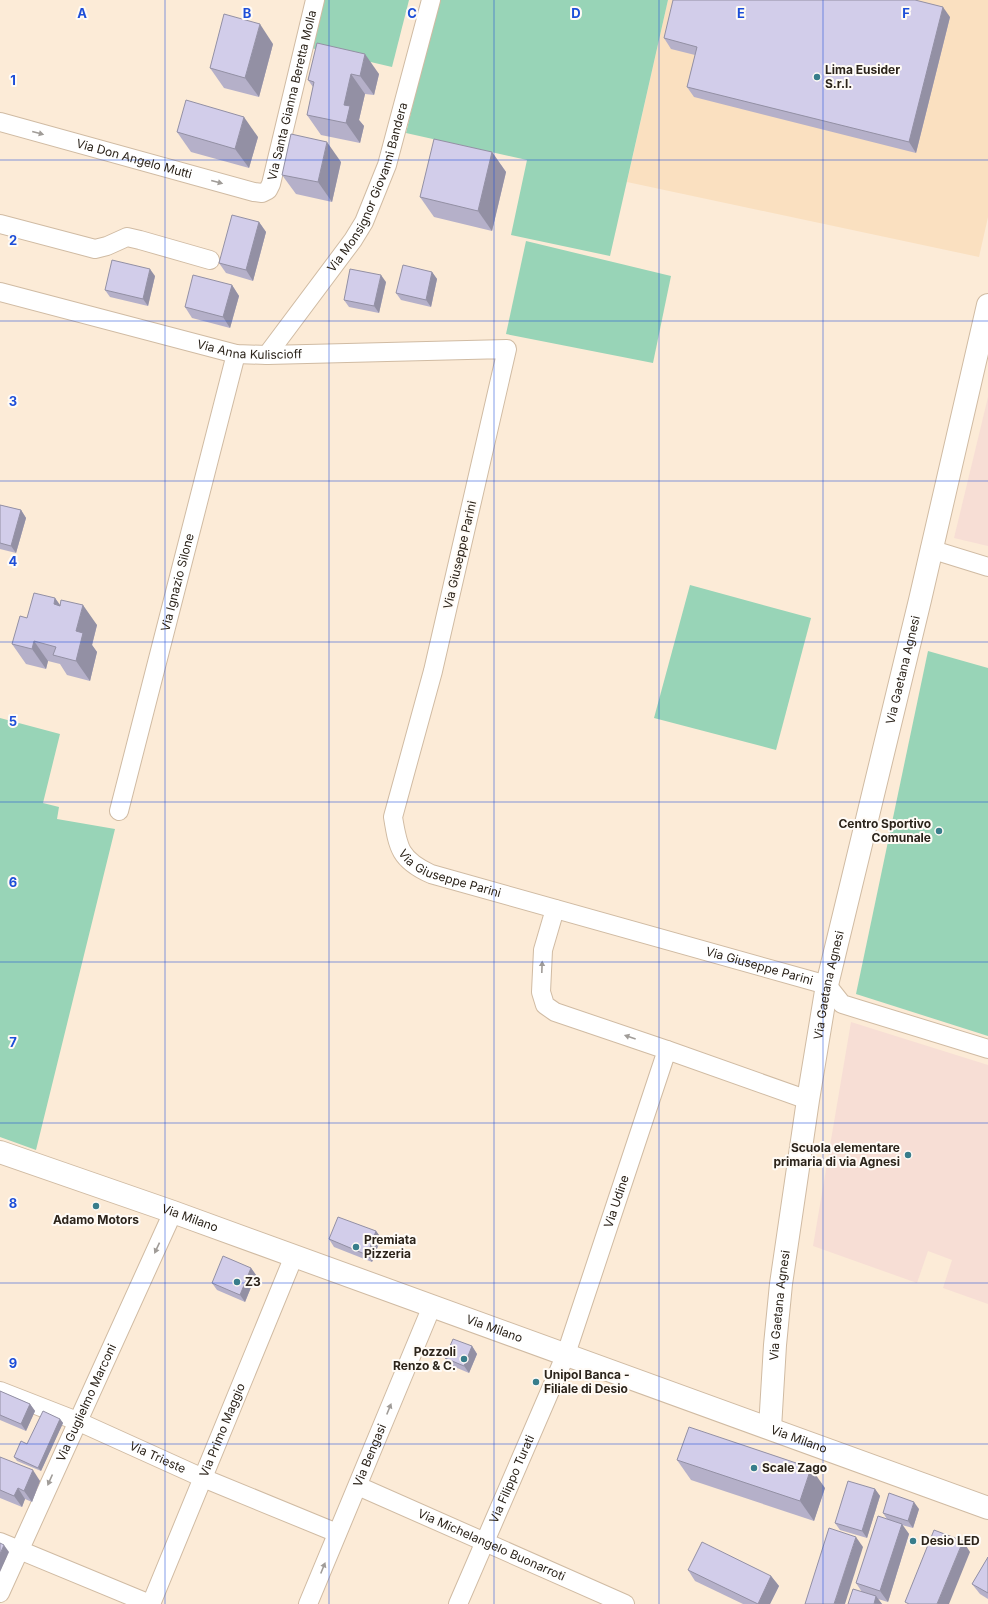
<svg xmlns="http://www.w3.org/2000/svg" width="988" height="1604" viewBox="0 0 988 1604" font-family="Inter,sans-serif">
	<rect width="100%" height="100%" fill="#fcebd7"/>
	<polygon fill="#fae0c0" points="668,0 988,0 988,217 979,257 627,182"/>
	<g fill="#f7ded5">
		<polygon points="988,397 988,546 954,538"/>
		<polygon points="851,1022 988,1065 988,1304 943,1288 952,1260 928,1251 917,1283 813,1246"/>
	</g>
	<g fill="#98d4b7">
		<polygon points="322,0 409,0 392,67 311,48"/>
		<polygon points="438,0 668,0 610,256 511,235 527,160 406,133"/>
		<polygon points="526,241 671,276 653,363 506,334"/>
		<polygon points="690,585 811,618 776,750 654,718"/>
		<polygon points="928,651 988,668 988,1036 856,994"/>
		<polygon points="0,718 60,734 43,803 59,807 57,819 115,829 36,1150 0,1137"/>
	</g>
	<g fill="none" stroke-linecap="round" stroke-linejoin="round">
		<g stroke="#d0bba3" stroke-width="20">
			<g id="minor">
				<path id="s1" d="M 0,122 L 254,192 L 262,193 L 268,190 L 271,184 L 315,0"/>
				<polyline points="0,224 95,249 107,246 127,237 140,240 210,260"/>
				<path id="s2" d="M 0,292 L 236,354 L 267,355 L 507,349 L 433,671 L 393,817 C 398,848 400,860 431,874 L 827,985 L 842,1004 L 988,1049"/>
				<path id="s3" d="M 267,355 L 353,240 L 364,222 L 387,165 L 431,0"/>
				<polyline points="930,549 988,567"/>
				<path id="s4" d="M 119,811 L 236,354"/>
				<polyline points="555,909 543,950 541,992 545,1005 555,1012 667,1050"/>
				<path id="s5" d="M 0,1391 L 77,1421 L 203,1478 L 337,1533"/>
				<path id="s6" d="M 358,1486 L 625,1604"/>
				<polyline points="0,1542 150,1604"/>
				<path id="s7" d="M 0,1593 L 173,1212"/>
				<path id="s8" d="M 151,1604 L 294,1256"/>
				<path id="s9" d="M 308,1604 L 432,1306"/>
				<path id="s10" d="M 458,1604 L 566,1354 L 667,1050 L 808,1100"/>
			</g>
		</g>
		<g stroke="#d0bba3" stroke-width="24">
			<g id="tertiary">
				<path id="s11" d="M 770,1428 L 775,1345 L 781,1284 L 808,1100 L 827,985 L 920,600 L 988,305"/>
			</g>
		</g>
		<g stroke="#d0bba3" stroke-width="24">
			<g id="secondary">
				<path id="s12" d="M 0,1152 L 173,1212 L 988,1508"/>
			</g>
		</g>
		<use href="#minor" stroke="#fff" stroke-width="18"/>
		<use href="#tertiary" stroke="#fff" stroke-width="22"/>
		<use href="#secondary" stroke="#fff" stroke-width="22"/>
	</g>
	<g fill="#b5b0c9">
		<polygon points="950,17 916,153 694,97 687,87 695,55 671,49 664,38"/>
		<polygon points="317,43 379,74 374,95 365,94 359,120 364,126 360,143 321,135 307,115 313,87 308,80"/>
		<polygon points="273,44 259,97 224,88 210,68"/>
		<polygon points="177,132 258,137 249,168 191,152"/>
		<polygon points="492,152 506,172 492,231 434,217 420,197"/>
		<polygon points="341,162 332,202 296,194 282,175"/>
		<polygon points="259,222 266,232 253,281 226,273 219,263"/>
		<polygon points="432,272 437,279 431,307 401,300 396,293"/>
		<polygon points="155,276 148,306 110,297 105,290"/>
		<polygon points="386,282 379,313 349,307 344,300"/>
		<polygon points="232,285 239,296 230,328 192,318 185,307"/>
		<polygon points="0,505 21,510 26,518 16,553 0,549"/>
		<polygon points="55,598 60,605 97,625 92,645 97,652 90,681 67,675 60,664 48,661 46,669 26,664 12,644 27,618"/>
		<polygon points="376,1231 381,1238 372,1262 334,1247 329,1239"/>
		<polygon points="251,1268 256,1275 245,1302 217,1290 212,1283"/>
		<polygon points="472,1346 477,1354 469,1373 450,1365 445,1358"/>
		<polygon points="0,1391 30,1404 35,1411 26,1431 0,1420"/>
		<polygon points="60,1419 63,1423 41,1471 17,1461 14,1457 27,1444"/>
		<polygon points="0,1457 40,1481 32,1502 25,1499 22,1507 0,1498"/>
		<polygon points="677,1460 825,1488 814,1521 691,1480"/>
		<polygon points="875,1489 880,1496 867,1538 840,1530 835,1523"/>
		<polygon points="919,1509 913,1528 902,1525 909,1534 888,1602 878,1599 882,1604 848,1604 862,1592 856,1583 887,1519 883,1513"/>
		<polygon points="988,1557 988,1599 980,1594 972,1584"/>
		<polygon points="688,1570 771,1576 779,1586 770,1604 743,1604 695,1581"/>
	</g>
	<g fill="#9390a4">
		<polygon points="943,7 950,17 916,153 909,142"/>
		<polygon points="260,24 273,44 259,97 245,78"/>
		<polygon points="365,54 379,74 374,95 360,76"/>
		<polygon points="351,74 365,94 359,120 364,126 360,143 346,123 344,105"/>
		<polygon points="244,117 258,137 249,168 235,149"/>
		<polygon points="327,142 341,162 332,202 318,182"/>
		<polygon points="492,152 506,172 492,231 478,211"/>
		<polygon points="259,222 266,232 253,281 246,270"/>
		<polygon points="150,269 155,276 148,306 143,299"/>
		<polygon points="432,272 437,279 431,307 426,300"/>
		<polygon points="381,275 386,282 379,313 374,306"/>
		<polygon points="232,285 239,296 230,328 223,317"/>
		<polygon points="21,510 26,518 16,553 11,546"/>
		<polygon points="55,598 69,618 54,604"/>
		<polygon points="83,605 97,625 92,645 97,652 90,681 76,661 76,631"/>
		<polygon points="34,641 48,661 46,669 32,649"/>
		<polygon points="376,1231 381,1238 372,1262 367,1255"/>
		<polygon points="251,1268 256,1275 245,1302 240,1295"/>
		<polygon points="472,1346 477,1354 469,1373 464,1366"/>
		<polygon points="30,1404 35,1411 26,1431 21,1424"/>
		<polygon points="60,1419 63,1423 41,1471 38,1468"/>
		<polygon points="811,1468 825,1488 814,1521 800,1501"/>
		<polygon points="33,1470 40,1481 32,1502 24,1491"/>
		<polygon points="18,1488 25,1499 22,1507 14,1496"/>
		<polygon points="875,1489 880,1496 867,1538 862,1531"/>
		<polygon points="914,1502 919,1509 913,1528 908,1521"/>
		<polygon points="902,1524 909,1534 888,1602 880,1591"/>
		<polygon points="856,1537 863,1547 845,1604 834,1604"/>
		<polygon points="963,1541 970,1552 949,1604 937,1604"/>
		<polygon points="4,1545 9,1552 0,1572 0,1554"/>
		<polygon points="771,1576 779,1586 770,1604 758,1604"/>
		<polygon points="876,1596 882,1604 874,1604"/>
	</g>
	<g fill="#d2cdea" stroke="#9390a4">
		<polygon points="673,0 915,0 943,7 909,142 687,87 697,47 664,38"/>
		<polygon points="224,14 260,24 245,78 210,68"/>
		<polygon points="317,43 365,54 360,76 351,74 344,105 350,106 346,123 307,115 314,82 308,80"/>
		<polygon points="186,100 244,117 235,149 177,132"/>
		<polygon points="291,134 327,142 318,182 282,175"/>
		<polygon points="434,139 492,152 478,211 420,197"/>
		<polygon points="232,215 259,222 246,270 219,263"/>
		<polygon points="112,260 150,269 143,299 105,290"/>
		<polygon points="403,265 432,272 426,300 396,293"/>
		<polygon points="350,269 381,275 374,306 344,300"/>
		<polygon points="193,275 232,285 223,317 185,307"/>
		<polygon points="0,505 21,510 11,546 0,543"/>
		<polygon points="34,593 55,598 54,604 60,606 61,600 83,605 76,631 83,633 76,661 53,655 56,647 34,641 32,649 12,644 20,616 27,618"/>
		<polygon points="338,1217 376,1231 367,1255 329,1239"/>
		<polygon points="223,1256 251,1268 240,1295 212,1283"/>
		<polygon points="453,1339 472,1346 464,1366 445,1358"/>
		<polygon points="0,1391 30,1404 21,1424 0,1415"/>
		<polygon points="43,1411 60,1419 38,1468 14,1457 21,1441 27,1444"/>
		<polygon points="689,1427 811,1468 800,1501 677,1460"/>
		<polygon points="0,1457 33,1470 24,1491 18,1488 14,1496 0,1490"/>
		<polygon points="848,1481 875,1489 862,1531 835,1523"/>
		<polygon points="889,1493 914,1502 908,1521 883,1513"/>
		<polygon points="878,1516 902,1524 880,1591 856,1583"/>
		<polygon points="829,1528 856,1537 834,1604 805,1604"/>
		<polygon points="934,1530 963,1541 937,1604 909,1604 905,1602"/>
		<polygon points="702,1542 771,1576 758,1604 688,1570"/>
		<polygon points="0,1543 4,1545 0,1554"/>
		<polygon points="988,1557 988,1593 972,1584"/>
		<polygon points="853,1589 876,1596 874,1604 848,1604"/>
	</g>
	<defs><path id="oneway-solid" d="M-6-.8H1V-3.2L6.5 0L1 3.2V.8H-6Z"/></defs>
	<g fill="#a09c98">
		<use href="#oneway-solid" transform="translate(38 133) rotate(15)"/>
		<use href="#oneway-solid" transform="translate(217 182) rotate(15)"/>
		<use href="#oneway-solid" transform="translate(542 967) rotate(-88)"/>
		<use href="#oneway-solid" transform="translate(630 1037) rotate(-161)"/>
		<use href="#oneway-solid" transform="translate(157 1248) rotate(115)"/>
		<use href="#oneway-solid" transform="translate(389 1409) rotate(-68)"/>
		<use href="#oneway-solid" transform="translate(50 1480) rotate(114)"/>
		<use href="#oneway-solid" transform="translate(323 1568) rotate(-68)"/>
	</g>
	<path fill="none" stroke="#1d4ed8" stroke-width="1" stroke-opacity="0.55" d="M 165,0 L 165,1604M 329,0 L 329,1604M 494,0 L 494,1604M 659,0 L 659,1604M 823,0 L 823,1604M 0,160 L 988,160M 0,321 L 988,321M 0,481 L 988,481M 0,642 L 988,642M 0,802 L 988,802M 0,962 L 988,962M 0,1123 L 988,1123M 0,1283 L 988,1283M 0,1444 L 988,1444"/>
	<g fill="#387d8b" stroke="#fffbf6" stroke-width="1.5">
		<circle cx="817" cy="77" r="4"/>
		<circle cx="939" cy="831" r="4"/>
		<circle cx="908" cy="1155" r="4"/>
		<circle cx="96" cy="1206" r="4"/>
		<circle cx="356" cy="1247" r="4"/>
		<circle cx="237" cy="1282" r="4"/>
		<circle cx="464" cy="1359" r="4"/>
		<circle cx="536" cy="1382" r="4"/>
		<circle cx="754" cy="1468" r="4"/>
		<circle cx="913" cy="1541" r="4"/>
	</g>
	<g text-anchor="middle" stroke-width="4" stroke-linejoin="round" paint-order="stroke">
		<g font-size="12" font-weight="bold" fill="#2c241b" stroke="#fffbf6" text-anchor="start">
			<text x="825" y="74">Lima Eusider<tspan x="825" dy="14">S.r.l.</tspan></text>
			<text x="931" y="828" text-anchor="end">Centro Sportivo<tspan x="931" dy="14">Comunale</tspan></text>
			<text x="900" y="1152" text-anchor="end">Scuola elementare<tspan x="900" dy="14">primaria di via Agnesi</tspan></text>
			<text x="96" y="1224" text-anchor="middle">Adamo Motors</text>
			<text x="364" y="1244">Premiata<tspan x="364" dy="14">Pizzeria</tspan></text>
			<text x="245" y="1286">Z3</text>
			<text x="456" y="1356" text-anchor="end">Pozzoli<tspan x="456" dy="14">Renzo &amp; C.</tspan></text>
			<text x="544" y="1379">Unipol Banca -<tspan x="544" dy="14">Filiale di Desio</tspan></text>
			<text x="762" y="1472">Scale Zago</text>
			<text x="921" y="1545">Desio LED</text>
		</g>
		<g font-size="12" fill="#2c241b" stroke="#fffbf6">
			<text dy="4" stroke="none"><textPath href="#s1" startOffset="376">Via Santa Gianna Beretta Molla</textPath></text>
			<text dy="4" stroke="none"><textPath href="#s1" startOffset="139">Via Don Angelo Mutti</textPath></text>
			<text dy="4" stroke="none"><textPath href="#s3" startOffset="198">Via Monsignor Giovanni Bandera</textPath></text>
			<text dy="4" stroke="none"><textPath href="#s2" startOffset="257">Via Anna Kuliscioff</textPath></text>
			<text transform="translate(460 555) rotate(-77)" y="4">Via Giuseppe Parini</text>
			<text dy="4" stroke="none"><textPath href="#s4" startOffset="236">Via Ignazio Silone</textPath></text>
			<text dy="4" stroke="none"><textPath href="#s11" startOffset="771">Via Gaetana Agnesi</textPath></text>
			<text dy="4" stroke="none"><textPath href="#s2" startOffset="1087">Via Giuseppe Parini</textPath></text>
			<text dy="4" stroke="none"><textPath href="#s2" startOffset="1411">Via Giuseppe Parini</textPath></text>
			<text dy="4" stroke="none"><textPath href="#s11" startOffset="447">Via Gaetana Agnesi</textPath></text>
			<text dy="4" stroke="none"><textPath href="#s10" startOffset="433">Via Udine</textPath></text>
			<text dy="4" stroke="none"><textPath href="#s12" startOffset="201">Via Milano</textPath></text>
			<text dy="4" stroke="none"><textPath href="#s11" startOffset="123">Via Gaetana Agnesi</textPath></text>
			<text dy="4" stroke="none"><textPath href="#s12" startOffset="525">Via Milano</textPath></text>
			<text dy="4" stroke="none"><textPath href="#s7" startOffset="209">Via Guglielmo Marconi</textPath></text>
			<text dy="4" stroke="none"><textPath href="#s8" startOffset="188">Via Primo Maggio</textPath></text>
			<text dy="4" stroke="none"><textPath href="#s12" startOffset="849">Via Milano</textPath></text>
			<text dy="4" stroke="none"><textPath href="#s9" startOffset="161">Via Bengasi</textPath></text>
			<text dy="4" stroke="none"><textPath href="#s5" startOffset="171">Via Trieste</textPath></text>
			<text dy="4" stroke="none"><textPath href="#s10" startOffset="136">Via Filippo Turati</textPath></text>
			<text dy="4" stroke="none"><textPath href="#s6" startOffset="146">Via Michelangelo Buonarroti</textPath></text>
		</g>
	</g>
	<g font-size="13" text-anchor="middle" font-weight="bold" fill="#1d4ed8" stroke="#fffbf6" stroke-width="4" stroke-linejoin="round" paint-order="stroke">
		<text x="82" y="18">A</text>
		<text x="247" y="18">B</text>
		<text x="412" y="18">C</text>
		<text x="576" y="18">D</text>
		<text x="741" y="18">E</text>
		<text x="906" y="18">F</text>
		<text x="13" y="85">1</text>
		<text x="13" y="245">2</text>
		<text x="13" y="406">3</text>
		<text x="13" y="566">4</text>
		<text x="13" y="726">5</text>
		<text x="13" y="887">6</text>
		<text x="13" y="1047">7</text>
		<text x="13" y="1208">8</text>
		<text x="13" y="1368">9</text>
	</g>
</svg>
